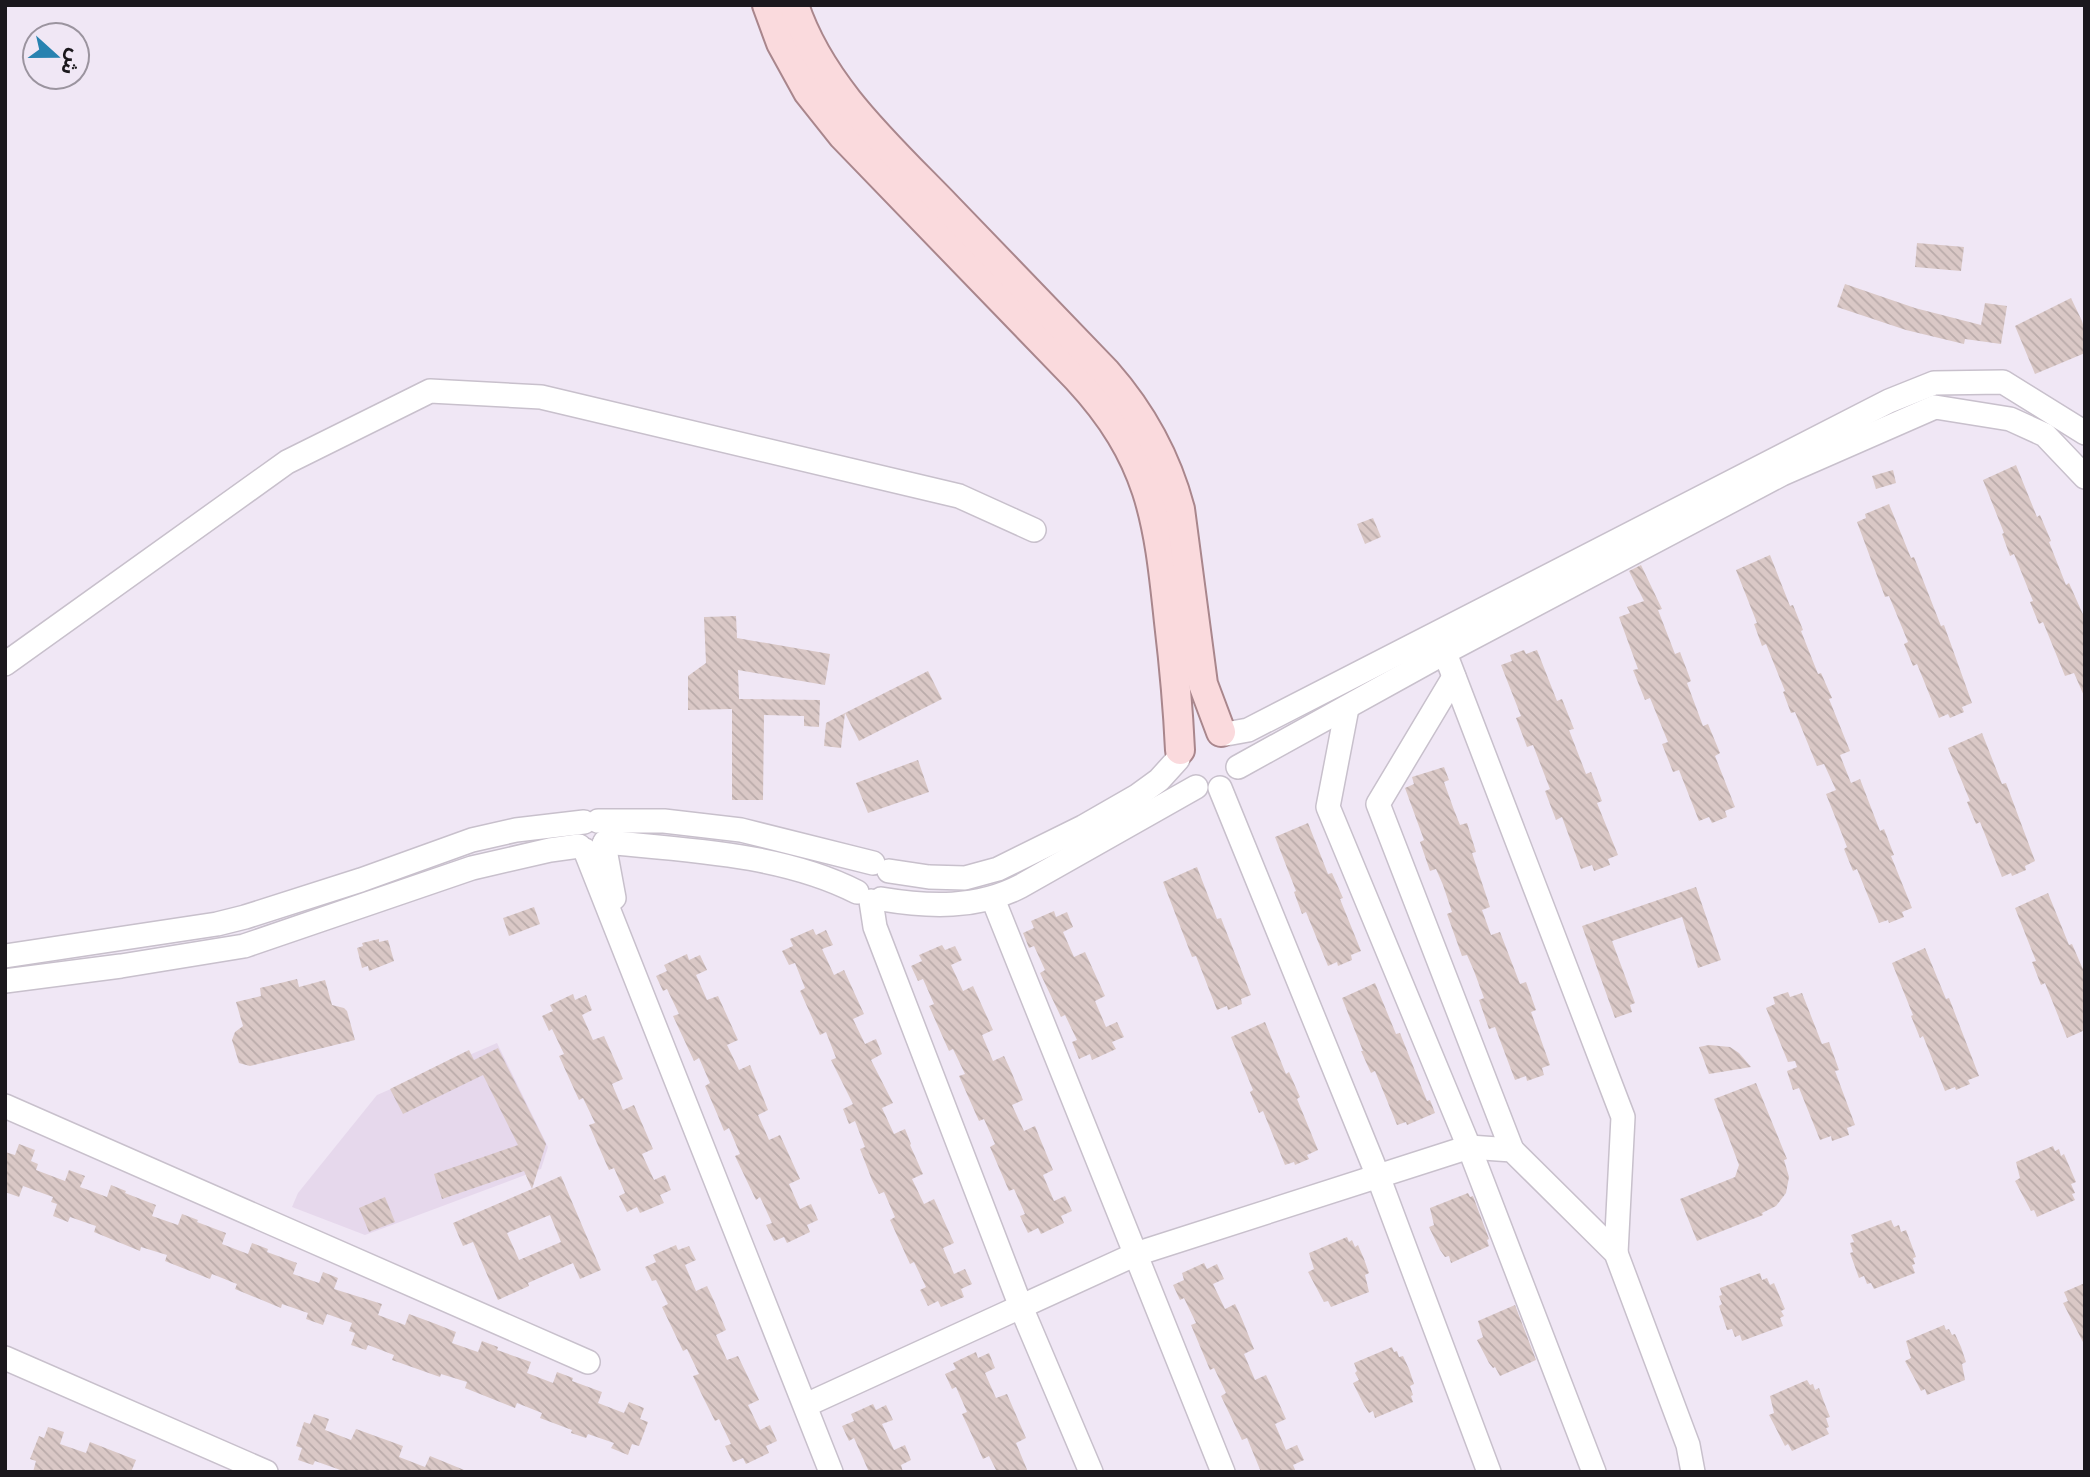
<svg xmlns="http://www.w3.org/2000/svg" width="2090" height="1477" viewBox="0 0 2090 1477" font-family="'Nunito Sans','Noto Sans Arabic',sans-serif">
	<defs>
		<pattern id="building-back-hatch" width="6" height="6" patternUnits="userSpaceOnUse" patternTransform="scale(1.75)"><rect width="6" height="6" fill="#dac8c6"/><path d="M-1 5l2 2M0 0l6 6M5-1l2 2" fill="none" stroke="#baabaa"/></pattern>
	</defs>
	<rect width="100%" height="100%" fill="#f0e7f5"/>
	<polygon fill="#e6d8ec" points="497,1043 548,1147 541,1169 365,1235 292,1207 298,1193 377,1095"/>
	<g fill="url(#building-back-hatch)" fill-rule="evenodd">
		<polygon points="1917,243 1964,247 1961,271 1915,267"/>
		<polygon points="1845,284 1915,308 1981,325 1985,303 2007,306 2001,344 1965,339 1964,344 1906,330 1837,307"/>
		<polygon points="2071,298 2082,321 2085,332 2085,353 2035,374 2015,326"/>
		<polygon points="2016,465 2037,517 2040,515 2051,541 2049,542 2066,585 2069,583 2085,619 2085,698 2074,673 2065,676 2043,622 2039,624 2030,602 2033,601 2014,554 2010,556 2002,534 2004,533 1983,480"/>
		<polygon points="1893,470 1896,483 1876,489 1872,476"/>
		<polygon points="1889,504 1911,558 1914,557 1941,626 1944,625 1972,703 1962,707 1964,712 1950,718 1948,714 1939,718 1917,664 1913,666 1904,644 1908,642 1889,596 1885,597 1857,522 1866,518 1865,514"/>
		<polygon points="1373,518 1381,537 1365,544 1357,524"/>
		<polygon points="1770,555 1790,606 1793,605 1803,630 1801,631 1818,674 1821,673 1832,698 1829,699 1850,751 1840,755 1851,783 1860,779 1880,831 1884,829 1894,855 1891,856 1912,908 1902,912 1904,917 1889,923 1888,920 1879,923 1857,869 1853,871 1844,849 1847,847 1826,794 1836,790 1824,764 1817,766 1795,712 1791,713 1783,692 1785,691 1766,644 1762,646 1754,624 1757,623 1736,570"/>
		<polygon points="1641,565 1662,609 1658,610 1675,654 1680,652 1691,681 1687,683 1703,726 1708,724 1720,753 1715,756 1735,807 1725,811 1727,817 1712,823 1709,817 1699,821 1679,770 1673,772 1662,744 1668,742 1650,698 1645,700 1633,670 1638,669 1619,617 1630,613 1627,607 1644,601 1629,571"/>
		<polygon points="736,616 737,638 830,654 825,685 738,670 739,699 820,700 819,727 804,726 804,716 764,715 763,800 732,800 732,709 688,710 688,676 706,663 704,617"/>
		<polygon points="1524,650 1526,654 1537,650 1557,701 1562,699 1574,729 1569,730 1586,774 1591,772 1602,801 1597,803 1618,855 1608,859 1610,865 1594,871 1592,865 1581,869 1562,817 1556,820 1545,791 1550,789 1533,745 1527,747 1516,718 1521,716 1501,665 1512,661 1510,655"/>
		<polygon points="928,671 942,699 859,741 845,713"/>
		<polygon points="845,713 841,748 824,746 826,723"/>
		<polygon points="1982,733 2002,784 2006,783 2035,861 2025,866 2026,870 2012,876 2011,873 2002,877 1980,822 1976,824 1967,802 1970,801 1948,748"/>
		<polygon points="918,760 929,792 868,813 856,783"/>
		<polygon points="1444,767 1449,780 1444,782 1454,810 1460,825 1467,823 1476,852 1472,853 1490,907 1482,910 1491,935 1500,932 1520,984 1526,982 1536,1010 1531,1012 1550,1065 1542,1068 1544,1075 1527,1081 1526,1076 1515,1080 1495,1027 1489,1029 1479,1000 1484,998 1474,971 1467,955 1462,956 1447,914 1452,912 1443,885 1436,869 1430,871 1420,842 1424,840 1405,788 1414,784 1412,777"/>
		<polygon points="1308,823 1328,874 1332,873 1343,898 1340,899 1361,951 1351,955 1352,960 1338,966 1337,962 1328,966 1306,912 1302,914 1294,892 1296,891 1275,837"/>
		<polygon points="1197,867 1217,919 1221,918 1251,995 1241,999 1242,1004 1228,1010 1227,1006 1217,1010 1196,956 1192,957 1163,882"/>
		<polygon points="1696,887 1721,960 1698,968 1682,917 1612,941 1635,1003 1630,1005 1632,1012 1615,1018 1582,926"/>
		<polygon points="2048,893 2069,945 2072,944 2085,974 2085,1030 2067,1038 2045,983 2041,985 2032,962 2036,961 2015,908"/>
		<polygon points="534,907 540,924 509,936 503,918"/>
		<polygon points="1054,911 1056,917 1067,912 1073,927 1063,932 1074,957 1085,952 1105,996 1095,1001 1106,1027 1117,1022 1124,1037 1112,1042 1116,1049 1092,1060 1090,1054 1079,1059 1072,1042 1077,1040 1065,1015 1061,1017 1040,973 1045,970 1034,946 1029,948 1023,933 1034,928 1031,921"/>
		<polygon points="813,929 816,935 826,930 833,945 822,949 834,975 844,970 864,1014 853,1019 865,1044 876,1039 882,1054 871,1060 893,1103 882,1108 894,1134 905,1129 911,1144 910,1145 923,1174 912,1179 924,1204 934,1199 954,1243 943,1248 954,1274 965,1269 972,1284 961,1289 964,1297 941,1307 938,1301 928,1306 920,1290 926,1287 914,1262 910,1264 890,1220 895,1217 884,1192 879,1194 872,1180 860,1149 865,1147 855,1121 849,1124 843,1109 853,1104 831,1060 836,1058 826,1032 820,1035 800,991 805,988 795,963 789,965 782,951 793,946 790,939"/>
		<polygon points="379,939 379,942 388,940 394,961 369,971 368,966 362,968 357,948 363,946 362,943"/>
		<polygon points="942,945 945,950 955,946 962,960 951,965 963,991 973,986 993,1030 982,1035 993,1061 1004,1056 1011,1071 1023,1100 1012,1105 1024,1131 1035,1126 1041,1141 1053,1170 1043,1175 1054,1201 1065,1196 1072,1211 1061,1216 1064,1223 1041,1234 1038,1228 1028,1233 1020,1216 1025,1214 1014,1189 1009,1191 990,1147 995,1144 984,1119 979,1121 959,1076 965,1074 953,1049 949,1051 929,1006 934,1004 923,979 918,981 911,966 922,961 919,955"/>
		<polygon points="1925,948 1946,999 1949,998 1979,1076 1968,1080 1970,1084 1956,1090 1955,1087 1945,1091 1923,1036 1920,1038 1911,1016 1913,1015 1892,963"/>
		<polygon points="687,954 689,960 700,955 707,970 696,975 707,1000 718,996 738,1040 727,1045 739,1070 750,1065 768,1110 758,1115 769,1140 780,1135 800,1179 789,1184 800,1209 811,1204 818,1220 807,1225 810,1232 787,1243 784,1237 774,1241 766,1225 772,1223 760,1197 756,1200 735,1156 740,1154 729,1128 724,1131 718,1116 705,1086 710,1083 699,1058 694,1061 673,1016 679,1014 667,989 663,991 656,976 667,971 664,965"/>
		<polygon points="297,979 299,987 325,980 332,1005 344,1008 347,1011 355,1040 250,1066 239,1063 232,1040 235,1032 243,1026 236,1002 261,996 260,988"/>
		<polygon points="1375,983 1396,1034 1400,1033 1427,1101 1430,1100 1435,1113 1407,1125 1406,1122 1397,1125 1375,1071 1371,1073 1361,1051 1363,1051 1342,998"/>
		<polygon points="1788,992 1790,997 1802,993 1822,1044 1829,1042 1839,1070 1835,1071 1855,1125 1847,1128 1849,1135 1832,1141 1831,1136 1820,1140 1799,1088 1793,1090 1787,1071 1797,1067 1795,1061 1788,1062 1766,1008 1775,1004 1773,997"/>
		<polygon points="573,994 575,1000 586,995 592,1010 582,1015 593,1040 604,1036 623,1079 612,1084 623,1110 634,1105 653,1149 642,1154 654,1180 665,1175 671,1190 660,1195 664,1203 640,1213 637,1207 627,1212 619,1196 625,1193 614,1168 609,1170 589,1125 595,1123 583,1098 579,1100 559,1056 564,1054 552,1029 549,1031 542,1016 553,1011 550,1005"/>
		<polygon points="1265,1022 1286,1074 1289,1072 1300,1097 1297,1099 1318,1150 1307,1155 1309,1159 1295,1165 1294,1162 1285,1165 1263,1111 1259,1113 1250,1092 1253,1090 1231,1037"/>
		<polygon points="1709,1045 1730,1047 1739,1053 1751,1067 1709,1074 1699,1047"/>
		<path d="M 498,1048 L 546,1144 L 532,1189 L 561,1176 L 601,1270 L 580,1279 L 573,1263 L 528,1283 L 529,1286 L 498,1300 L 473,1242 L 463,1246 L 453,1223 L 532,1189 L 524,1171 L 442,1199 L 434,1174 L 518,1145 L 483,1075 L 403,1114 L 390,1089 L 469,1050 L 474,1060 ZM 550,1215 L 561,1242 L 519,1260 L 507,1233 Z"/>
		<polygon points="1756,1083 1787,1159 1784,1160 1789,1177 1786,1193 1776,1206 1762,1213 1763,1215 1697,1241 1680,1199 1735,1177 1739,1165 1714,1099"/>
		<polygon points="19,1144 35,1150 31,1161 38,1164 36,1170 65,1181 69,1170 85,1176 80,1187 107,1197 111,1185 126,1191 125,1193 156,1205 152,1216 178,1225 182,1214 198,1220 197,1222 226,1233 222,1244 248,1254 252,1243 268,1249 267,1252 297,1263 293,1274 319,1283 323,1272 338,1278 334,1289 382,1304 378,1315 405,1325 409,1314 436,1324 456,1332 452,1343 478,1352 482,1341 498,1347 497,1350 531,1362 527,1373 553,1383 557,1372 573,1378 572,1381 602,1392 598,1403 624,1413 629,1402 644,1408 640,1419 648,1422 639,1446 632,1444 628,1455 611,1448 614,1443 588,1434 586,1438 571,1433 572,1430 540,1418 542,1413 517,1403 515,1408 465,1388 467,1382 441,1374 440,1377 392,1360 394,1355 368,1345 366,1350 351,1345 355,1333 349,1331 352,1323 327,1314 323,1325 306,1319 308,1313 282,1304 281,1308 235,1289 237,1284 212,1274 210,1279 165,1261 167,1255 141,1247 140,1251 94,1232 96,1226 70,1217 68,1222 53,1216 57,1204 51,1202 53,1197 23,1186 19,1197 5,1192 5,1152 15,1155"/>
		<polygon points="2053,1146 2055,1151 2059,1149 2061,1156 2064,1154 2076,1182 2071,1184 2075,1193 2072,1194 2075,1200 2037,1217 2034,1210 2031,1211 2015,1181 2020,1178 2016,1162"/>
		<polygon points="1468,1193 1470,1197 1473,1196 1489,1239 1487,1240 1489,1246 1451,1263 1449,1256 1445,1257 1440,1250 1429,1227 1434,1225 1430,1208"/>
		<polygon points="385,1197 395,1222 369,1232 359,1208"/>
		<polygon points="1891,1220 1894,1227 1899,1225 1901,1232 1906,1230 1916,1257 1913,1258 1915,1264 1912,1265 1915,1273 1874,1289 1871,1283 1867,1284 1864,1276 1859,1278 1850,1253 1853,1252 1850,1243 1854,1242 1851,1235"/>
		<polygon points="1347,1237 1349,1242 1352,1240 1355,1247 1358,1245 1364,1259 1369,1273 1365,1275 1369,1292 1331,1307 1328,1301 1324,1302 1308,1272 1314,1269 1309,1253"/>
		<polygon points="676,1245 678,1250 689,1246 696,1260 685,1265 696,1291 707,1286 714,1301 726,1330 716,1335 727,1360 738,1356 759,1400 748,1405 760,1430 770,1425 777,1441 766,1446 769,1453 746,1464 743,1458 733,1462 725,1446 731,1444 719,1419 715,1421 701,1393 693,1376 699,1374 687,1349 683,1351 662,1307 668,1304 656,1280 652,1281 645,1267 656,1262 653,1255"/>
		<polygon points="1204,1263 1207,1269 1217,1264 1224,1279 1213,1284 1225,1309 1235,1304 1242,1319 1254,1349 1244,1354 1255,1380 1266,1375 1273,1390 1286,1419 1275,1424 1286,1450 1297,1445 1304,1460 1293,1465 1296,1472 1261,1472 1247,1438 1242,1440 1221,1396 1226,1393 1214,1368 1210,1370 1191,1325 1196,1323 1184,1298 1180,1300 1173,1285 1184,1280 1182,1273"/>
		<polygon points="1760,1273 1762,1280 1767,1278 1770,1285 1774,1283 1785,1309 1781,1311 1784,1316 1780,1318 1783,1326 1742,1341 1740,1335 1735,1337 1732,1329 1727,1330 1719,1306 1722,1304 1719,1296 1722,1295 1720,1288"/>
		<polygon points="2085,1283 2085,1346 2063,1303 2068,1301 2064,1292"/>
		<polygon points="1515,1305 1536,1360 1500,1376 1495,1367 1493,1368 1489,1363 1477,1340 1483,1337 1478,1321"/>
		<polygon points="1944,1325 1946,1330 1949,1329 1952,1335 1955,1334 1961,1347 1966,1362 1962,1364 1965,1380 1927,1395 1925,1389 1921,1391 1917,1383 1905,1361 1911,1358 1906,1341"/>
		<polygon points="1392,1347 1394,1352 1397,1351 1399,1357 1403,1356 1409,1369 1414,1384 1410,1386 1413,1395 1411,1396 1413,1402 1375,1418 1373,1411 1369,1413 1364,1405 1353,1383 1359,1380 1355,1373 1357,1371 1354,1363"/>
		<polygon points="976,1352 978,1358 989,1353 995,1368 985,1373 996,1398 1007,1394 1026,1438 1016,1443 1028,1472 997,1472 989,1456 983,1459 962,1414 967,1412 956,1387 952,1389 945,1374 956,1369 953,1363"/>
		<polygon points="1807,1380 1810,1385 1813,1384 1815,1390 1819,1388 1824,1402 1830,1417 1826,1418 1829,1427 1826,1428 1829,1434 1792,1451 1788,1444 1785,1446 1769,1415 1774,1413 1770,1396"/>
		<polygon points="873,1404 876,1410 886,1405 893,1420 882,1424 894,1450 905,1445 911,1460 901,1465 903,1472 869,1472 854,1438 849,1441 842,1426 854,1421 851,1414"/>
		<polygon points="314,1414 329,1419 325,1430 351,1440 356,1429 403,1446 399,1457 425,1467 430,1456 469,1472 346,1472 315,1461 313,1465 298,1460 302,1448 296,1446 304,1422 310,1424"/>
		<polygon points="48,1427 64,1432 60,1444 86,1453 90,1442 136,1460 131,1472 33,1472 36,1461 30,1459 39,1436 44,1438"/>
	</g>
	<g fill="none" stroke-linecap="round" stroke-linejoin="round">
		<g stroke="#c8c0cc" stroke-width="26">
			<g id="minor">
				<polyline points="1443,640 1445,653 1623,1117 1616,1253"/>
				<polyline points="5,664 287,462 430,391 541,397 959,496 1034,530"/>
				<polyline points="1454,677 1378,804 1512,1150"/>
				<polyline points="1347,708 1328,807 1469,1147 1594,1472"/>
				<polyline points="1226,734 1248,730 1889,401 1934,383 2003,382 2085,433"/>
				<polyline points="1238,767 1455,647 1782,474 1935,407 2010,419 2045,435 2085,477"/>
				<polyline points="1220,788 1378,1176 1489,1472"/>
				<polyline points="598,821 664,821 741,830 873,863"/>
				<path d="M 605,842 C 687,850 783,854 857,892"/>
				<polyline points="604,844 614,898"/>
				<polyline points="585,850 831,1472"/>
				<polyline points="889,871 929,877 965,878 998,869 1083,827 1137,796 1159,780 1178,759"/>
				<path d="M 881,899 C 929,907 977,909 1021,886 L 1196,787"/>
				<polyline points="993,899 1223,1472"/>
				<polyline points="871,901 875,927 1021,1307 1091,1472"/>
				<polyline points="5,956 217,924 245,917 361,880 472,840 516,830 584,822"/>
				<polyline points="5,981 121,966 244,946 472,868 550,850 579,846"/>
				<polyline points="5,1106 588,1362"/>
				<polyline points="5,1358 266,1472"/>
				<polyline points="806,1405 1136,1254 1469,1147 1512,1150 1616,1253 1688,1445 1693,1472"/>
			</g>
		</g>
		<g stroke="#a9868c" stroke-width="32">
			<g id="major">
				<path d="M 767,5 L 781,43 L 808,92 L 843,136 L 1077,378 C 1151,458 1158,517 1169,622 C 1174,664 1178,707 1180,750"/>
				<path d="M 794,5 C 821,87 889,147 947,207 C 1000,262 1053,317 1106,372 C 1142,413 1166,456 1180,509 L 1203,684 L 1221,732"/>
			</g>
		</g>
		<use href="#minor" stroke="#fff" stroke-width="23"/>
		<use href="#major" stroke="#fadadd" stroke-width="28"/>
	</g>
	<rect width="2090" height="1477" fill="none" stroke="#1b181d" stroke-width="14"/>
	<g transform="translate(56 56) rotate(111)"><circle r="33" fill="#f0e7f5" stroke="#9b949f" stroke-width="2"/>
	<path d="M0-5L12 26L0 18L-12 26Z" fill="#2882b0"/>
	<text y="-10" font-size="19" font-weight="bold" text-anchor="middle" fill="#1b181d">ش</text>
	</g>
</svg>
